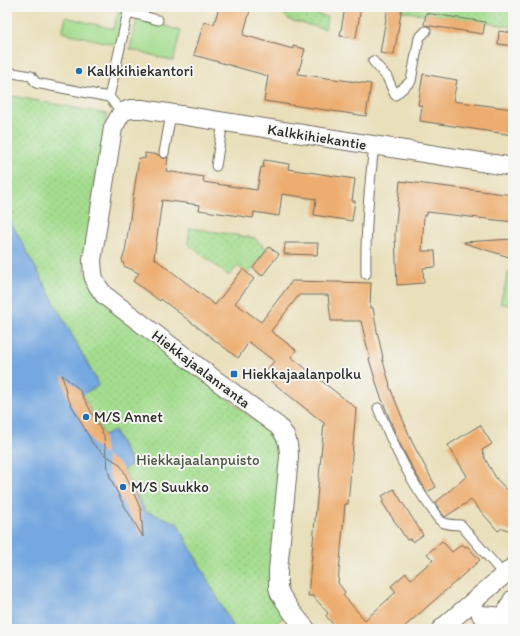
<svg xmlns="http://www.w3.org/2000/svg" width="520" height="636" viewBox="0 0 520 636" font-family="Itim,sans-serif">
	<defs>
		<pattern id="park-dots" width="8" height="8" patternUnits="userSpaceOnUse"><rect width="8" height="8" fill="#a4dd8f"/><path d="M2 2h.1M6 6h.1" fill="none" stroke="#8dbe7c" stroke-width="1.8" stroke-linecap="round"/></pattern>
	</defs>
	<rect width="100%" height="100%" fill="#f6f6f2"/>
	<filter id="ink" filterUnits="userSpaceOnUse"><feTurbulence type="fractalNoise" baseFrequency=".025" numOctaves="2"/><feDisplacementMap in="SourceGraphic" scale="8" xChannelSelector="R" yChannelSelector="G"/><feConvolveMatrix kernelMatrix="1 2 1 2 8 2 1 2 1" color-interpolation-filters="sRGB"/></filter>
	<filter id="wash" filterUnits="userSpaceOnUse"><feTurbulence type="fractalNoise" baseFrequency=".012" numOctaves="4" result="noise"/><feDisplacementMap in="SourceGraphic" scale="16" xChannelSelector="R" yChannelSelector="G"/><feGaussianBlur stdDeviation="0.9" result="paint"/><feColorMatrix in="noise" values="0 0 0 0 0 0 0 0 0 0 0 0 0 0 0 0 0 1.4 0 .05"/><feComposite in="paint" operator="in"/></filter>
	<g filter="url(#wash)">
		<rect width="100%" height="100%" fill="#e9dfba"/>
		<g fill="#a4dd8f" stroke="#68845d">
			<polygon points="120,7 126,7 117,45 62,32 66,17 113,29"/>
			<polygon points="137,17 181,31 173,61 130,49"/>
			<polygon points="509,271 513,272 513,306 500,303"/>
		</g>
		<g fill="url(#park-dots)" stroke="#68845d">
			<polygon points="281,7 312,7 314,13 327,17 325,29 289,20 282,12"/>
			<polygon points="402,7 513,7 513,27 426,13 426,15 401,11"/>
			<polygon points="7,95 107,114 84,259 85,273 228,399 274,436 278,443 280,453 285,616 274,625 278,629 234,629 177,523 148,512 146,513 123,469 132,464 115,431 104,436 82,394 99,385 7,215"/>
			<polygon points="190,228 255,238 267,250 248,274 238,266 229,276 188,244"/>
		</g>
		<polygon fill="#74a7e0" stroke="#506986" points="7,215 99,385 82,395 104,436 114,431 132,464 123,470 146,513 148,512 177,523 234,629 7,629"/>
		<g id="blocks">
			<g fill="#edad70">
				<polygon points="219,7 251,7 243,35 293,49 293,46 305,49 298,74 371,84 366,116 264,101 268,76 194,55 204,22 214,24"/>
				<polygon points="345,7 361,7 356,38 340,36"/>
				<polygon points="388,7 402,7 394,55 380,53"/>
				<polygon points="426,13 485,22 483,34 424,25"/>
				<polygon points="499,31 513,33 513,46 498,44"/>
				<polygon points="423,74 457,80 453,101 513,109 513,135 420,121 422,106 418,105"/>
				<polygon points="145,153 159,155 163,159 168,157 166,171 204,177 203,182 257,190 261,167 263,168 264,160 289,164 288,169 355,179 352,201 355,201 352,221 314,215 316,199 282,194 279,216 254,212 253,218 199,210 200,205 162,200 154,258 215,305 243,269 254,279 235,303 261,322 292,281 371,283 370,308 373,308 376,326 383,358 382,358 390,385 389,385 412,442 436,487 427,492 413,469 398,440 379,392 369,359 370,359 361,321 331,321 328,295 299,295 271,331 296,350 291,357 356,408 348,504 345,504 338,583 345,592 343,595 365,620 396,592 391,586 406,573 411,579 433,560 427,554 442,541 452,552 462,544 465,547 467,546 480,560 402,629 337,629 326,616 328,613 313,596 308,596 324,423 263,375 274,361 249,342 238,358 161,299 160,301 133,281 139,273 124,266 122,259 125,252 139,158 145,159"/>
				<polygon points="400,181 513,195 513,222 427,212 427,215 424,215 422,251 435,251 436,267 423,268 424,283 397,285 395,234"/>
				<polygon points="513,239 509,257 464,243 464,242"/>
				<polygon points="285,243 318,243 317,255 284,254"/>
				<polygon points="269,247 279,254 262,276 253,268"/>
				<polygon points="62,375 79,389 104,436 106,456 93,444 67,397"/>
				<polygon points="480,425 492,444 482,450 485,457 484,457 496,478 510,493 513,493 513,532 502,528 498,531 471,500 445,517 435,503 467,476 448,445"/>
				<polygon points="107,456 118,463 123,469 135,496 141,510 143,537 121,500 110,477 108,470"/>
				<polygon points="394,489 423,535 413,542 410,539 407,540 382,502 385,500 382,496"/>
			</g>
		</g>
	</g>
	<g filter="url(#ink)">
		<use href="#blocks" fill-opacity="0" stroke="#6e6a5d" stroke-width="1"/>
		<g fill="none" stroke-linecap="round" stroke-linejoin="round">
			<g stroke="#6e6a5d" stroke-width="11">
				<g id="lane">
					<polyline points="128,12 158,20"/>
					<polyline points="373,61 387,77 395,95 411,81 419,38 426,31"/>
					<polyline points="7,72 31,76 36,83 109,97"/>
					<polyline points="122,112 109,97 129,7"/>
					<polyline points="164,153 171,114"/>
					<polyline points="216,166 223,122"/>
					<path d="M 366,274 C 365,231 369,188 374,146"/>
					<path d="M 378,408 C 392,443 408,478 431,508 C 434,512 438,520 442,522 C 448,525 455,525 461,525 L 504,575"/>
				</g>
			</g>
			<g stroke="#6e6a5d" stroke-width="20">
				<g id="street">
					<polyline points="481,615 504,617 513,629"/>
					<polyline points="504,617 513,599"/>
					<path d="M 306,629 L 292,612 L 280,594 L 278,587 L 278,570 L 289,457 C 289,444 287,436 278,426 L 217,381 L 104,295 L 95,282 L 93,274 L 92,260 L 113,128 L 122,112 L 131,109 L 142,109 L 513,167"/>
					<polyline points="441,629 513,567"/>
				</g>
			</g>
			<use href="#lane" stroke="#fff" stroke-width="9"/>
			<use href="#street" stroke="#fff" stroke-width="18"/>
		</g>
	</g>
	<g fill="#1f6fb2" stroke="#f6f6f2" stroke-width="1.5">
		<circle cx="79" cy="71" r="4"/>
		<rect x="230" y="370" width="8" height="8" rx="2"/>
		<circle cx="86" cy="417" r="4"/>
		<circle cx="123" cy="487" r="4"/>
	</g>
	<g text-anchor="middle" stroke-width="4" stroke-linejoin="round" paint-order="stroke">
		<g font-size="15" fill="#2b2b2b" stroke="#f6f6f2" text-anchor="start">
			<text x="87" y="76">Kalkkihiekantori</text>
			<text x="242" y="379">Hiekkajaalanpolku</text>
			<text x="94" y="422">M/S Annet</text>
			<text x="131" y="492">M/S Suukko</text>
		</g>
		<g font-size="15" fill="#2b2b2b" stroke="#f6f6f2">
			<text transform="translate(317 137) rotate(9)" y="5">Kalkkihiekantie</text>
			<text transform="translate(201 369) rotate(37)" y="5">Hiekkajaalanranta</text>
		</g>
		<g font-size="15" fill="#495844" stroke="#f6f6f2">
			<text x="198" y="465">Hiekkajaalanpuisto</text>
		</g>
	</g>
	<rect width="520" height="636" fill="none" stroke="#f6f6f2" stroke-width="24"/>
</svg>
